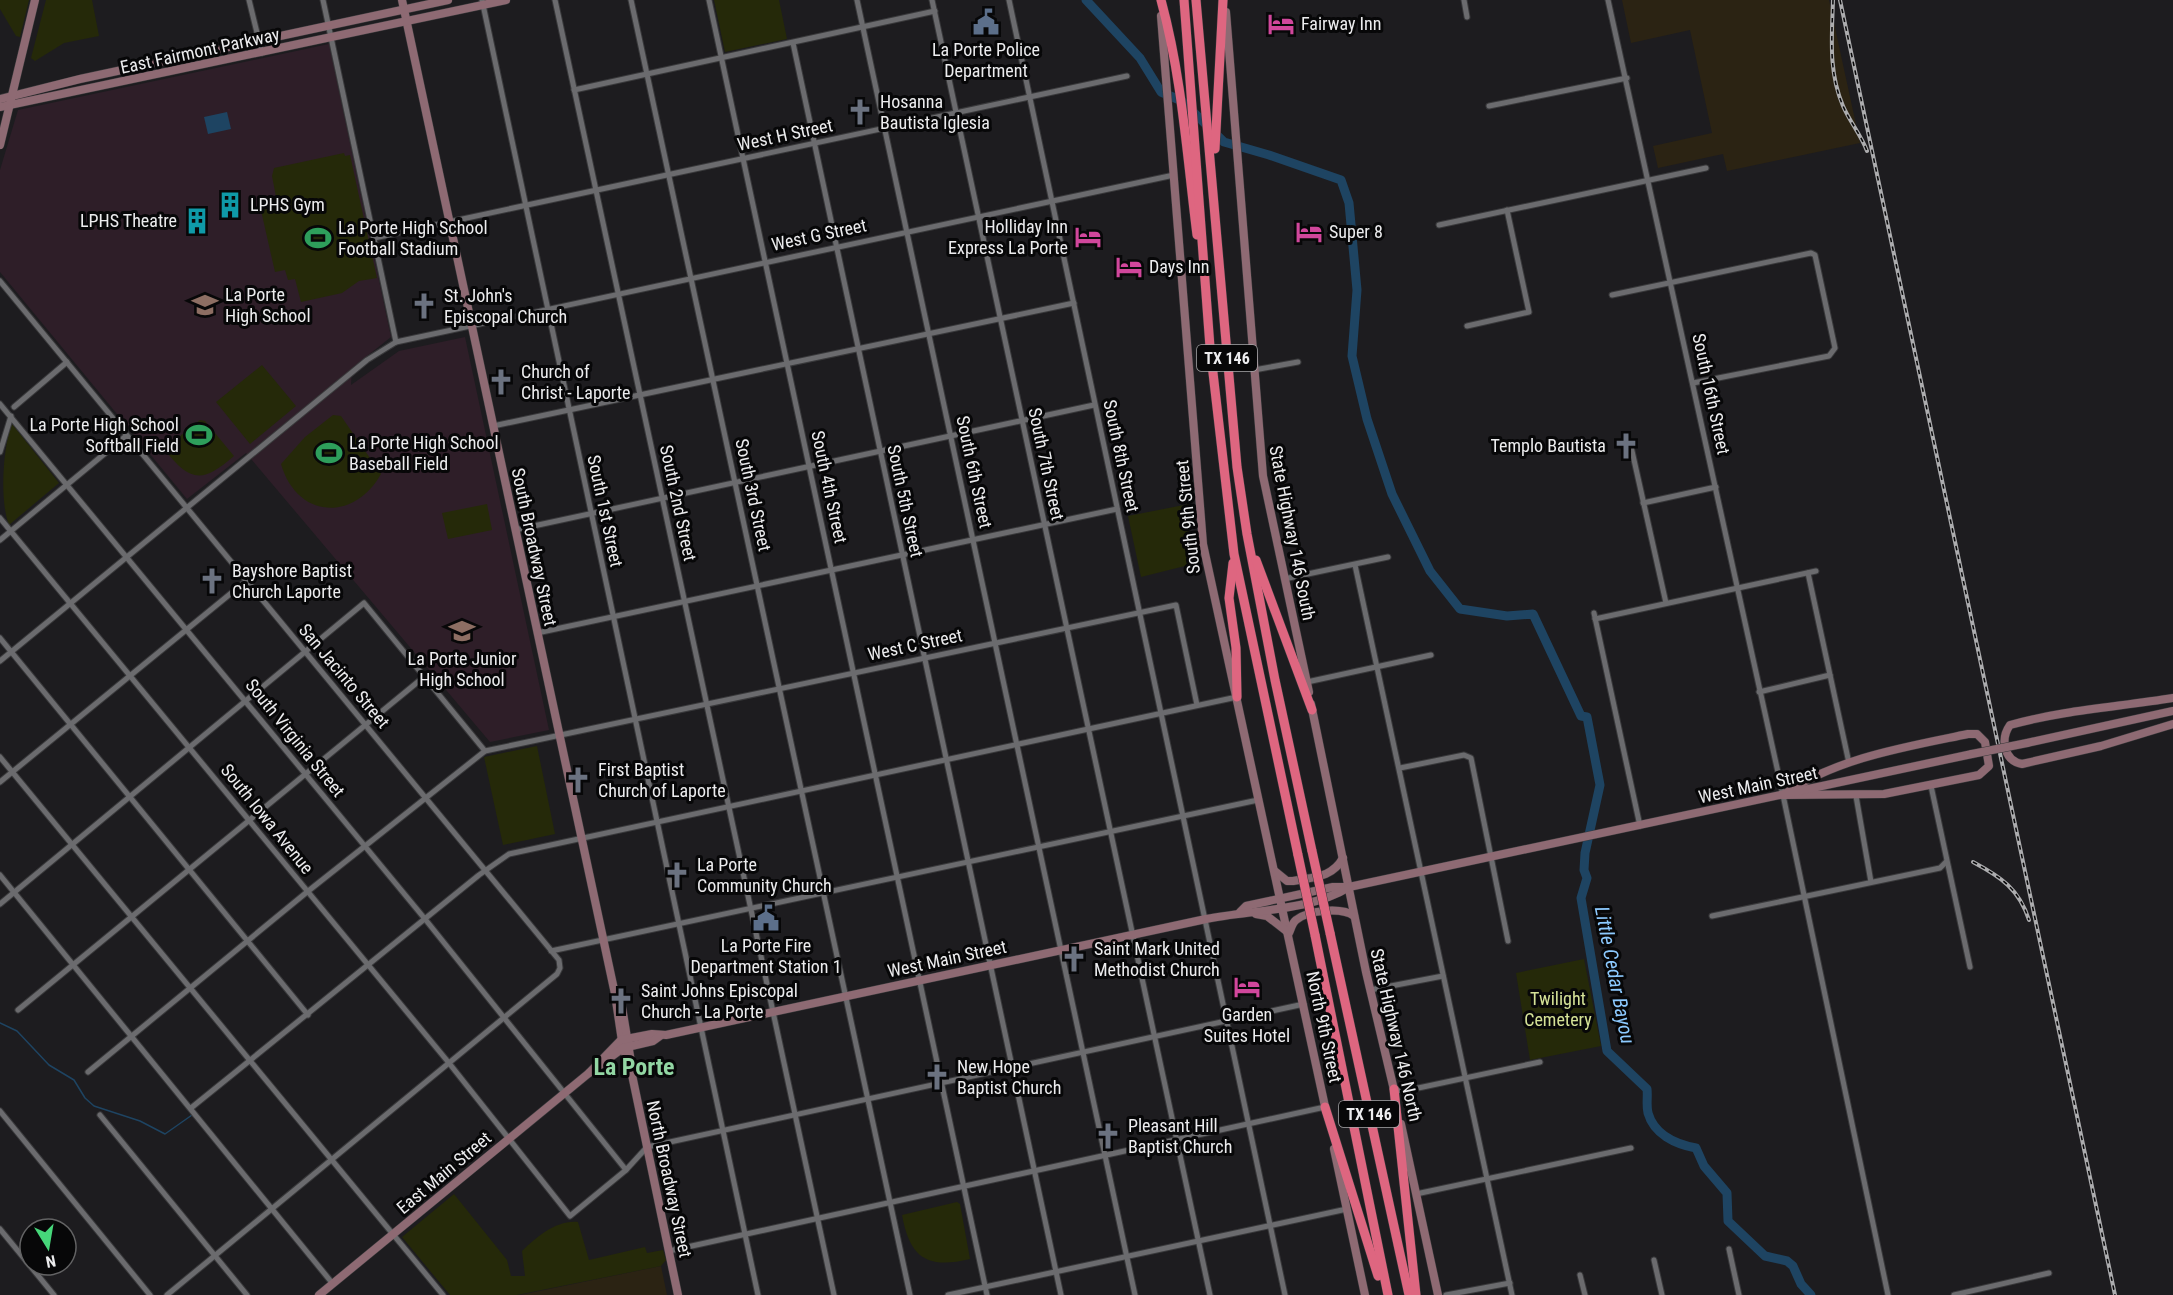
<svg xmlns="http://www.w3.org/2000/svg" width="2173" height="1295" viewBox="0 0 2173 1295" font-family="'Roboto Condensed',sans-serif">
	<rect width="100%" height="100%" fill="#1d1c1f"/>
	<g fill="#2b2313">
		<polygon points="1622,0 1829,0 1860,143 1727,171 1723,154 1658,168 1653,146 1712,133 1690,30 1631,43"/>
		<polygon points="661,1266 667,1295 520,1295"/>
	</g>
	<polygon fill="#2e1e28" points="329,44 391,337 352,368 351,385 399,351 465,337 549,730 490,742 246,453 187,499 0,272 0,170 18,110"/>
	<g fill="#252909">
		<polygon points="0,0 29,0 20,37 16,36 0,9"/>
		<polygon points="46,0 92,0 99,36 64,43 35,61 31,58"/>
		<polygon points="714,0 779,0 787,39 725,52"/>
		<polygon points="344,153 345,156 350,155 377,278 359,281 342,293 301,302 295,279 288,280 285,270 275,272 260,206 277,202 272,176 274,168"/>
		<polygon points="262,365 296,406 250,444 216,402"/>
		<path d="M 333,415 L 341,416 L 381,474 C 354,522 297,519 281,464 L 305,437 Z"/>
		<path d="M 200,420 L 205,421 L 234,456 C 202,484 190,482 164,449 Z"/>
		<path d="M 12,424 L 59,483 L 9,525 C 0,503 2,450 12,424 Z"/>
		<polygon points="487,504 492,530 448,539 442,513"/>
		<polygon points="1189,504 1189,565 1141,577 1128,516"/>
		<polygon points="537,746 555,834 503,845 484,757"/>
		<polygon points="1584,959 1601,1046 1530,1060 1516,973"/>
		<path d="M 454,1194 L 507,1260 L 511,1276 L 525,1276 L 522,1251 C 537,1237 556,1220 578,1222 L 589,1260 L 645,1247 L 647,1253 L 663,1250 L 666,1260 L 661,1266 L 517,1295 L 450,1295 L 402,1237 Z"/>
		<path d="M 957,1202 L 960,1204 L 970,1259 C 928,1269 910,1259 902,1215 Z"/>
	</g>
	<polygon fill="#1e4462" points="227,112 231,129 208,134 204,117"/>
	<g fill="none" stroke-linecap="round" stroke-linejoin="round">
		<polyline stroke="#1e4462" stroke-width="1.5" points="0,1023 17,1031 49,1065 74,1080 85,1098 94,1106 140,1121 165,1134 192,1115"/>
		<path stroke="#1e4462" stroke-width="9" d="M 1086,0 L 1140,58 L 1161,92 L 1182,101 L 1224,142 L 1269,155 L 1341,180 L 1349,203 L 1357,290 L 1352,356 L 1367,419 L 1392,494 L 1430,571 L 1460,609 L 1507,616 L 1533,614 L 1581,716 L 1587,717 L 1600,785 L 1585,853 L 1584,870 L 1587,878 L 1581,898 L 1607,1051 L 1647,1089 C 1648,1097 1646,1105 1648,1113 C 1654,1134 1675,1144 1696,1148 L 1704,1166 L 1727,1193 L 1728,1221 L 1765,1256 L 1787,1261 L 1793,1266 L 1801,1284 L 1811,1295"/>
		<g stroke="#39393b" stroke-width="7">
			<g id="street">
				<polyline points="249,0 262,53"/>
				<polyline points="323,0 396,342"/>
				<polyline points="482,0 758,1295"/>
				<polyline points="555,0 834,1295"/>
				<polyline points="631,0 910,1295"/>
				<polyline points="709,0 987,1295"/>
				<polyline points="857,0 1135,1295"/>
				<polyline points="932,0 1210,1295"/>
				<polyline points="1009,0 1285,1295"/>
				<polyline points="1464,0 1467,17"/>
				<polyline points="1608,0 1783,795 1888,1295"/>
				<polyline points="793,43 1061,1295"/>
				<polyline points="574,90 935,11"/>
				<polyline points="1489,106 1627,78"/>
				<polyline points="1439,225 1706,168"/>
				<polyline points="374,238 1127,76"/>
				<polyline points="0,281 559,960 560,968 557,974 167,1295"/>
				<polyline points="1612,295 1811,253 1815,255 1835,348 1829,356 1693,383"/>
				<polyline points="1467,326 1529,312 1507,210"/>
				<polyline points="1254,370 1298,362"/>
				<polyline points="0,404 425,919 626,1170"/>
				<polyline points="14,407 67,362"/>
				<polyline points="493,426 1074,303"/>
				<polyline points="1630,442 1666,603"/>
				<polyline points="0,452 11,416"/>
				<polyline points="1643,503 1716,487"/>
				<polyline points="0,518 449,1063 570,1216 626,1170 647,1147 1304,1004"/>
				<polyline points="515,530 1094,405"/>
				<polyline points="0,540 126,436"/>
				<polyline points="1355,565 1512,1295"/>
				<polyline points="1808,573 1849,763"/>
				<polyline points="1284,579 1388,557"/>
				<polyline points="1594,613 1640,826"/>
				<polyline points="1595,619 1816,571"/>
				<polyline points="537,633 1117,509"/>
				<polyline points="0,638 308,1015"/>
				<polyline points="0,661 367,360 396,342 1174,175"/>
				<polyline points="1307,682 1431,655"/>
				<polyline points="1759,692 1830,675"/>
				<polyline points="0,757 443,1295"/>
				<polyline points="1400,768 1464,755 1471,758 1508,941"/>
				<polyline points="0,782 246,581"/>
				<polyline points="1931,786 1970,967"/>
				<polyline points="1856,796 1871,882"/>
				<polyline points="0,875 333,1284"/>
				<polyline points="0,904 364,603 485,751"/>
				<polyline points="1712,916 1940,868 1946,862"/>
				<polyline points="551,951 1258,800"/>
				<polyline points="1370,990 1443,976"/>
				<polyline points="18,1010 425,676"/>
				<polyline points="88,1072 307,892 485,751 1176,605 1197,705"/>
				<polyline points="1394,1089 1403,1091 1423,1087 1540,1062"/>
				<polyline points="191,1108 479,875 509,854 1237,697"/>
				<polyline points="0,1111 150,1295"/>
				<polyline points="100,1115 247,1295"/>
				<polyline points="1416,1194 1631,1148"/>
				<polyline points="0,1229 54,1295"/>
				<polyline points="1729,1249 1739,1295"/>
				<polyline points="669,1251 1325,1107"/>
				<polyline points="1654,1260 1662,1295"/>
				<polyline points="1580,1275 1585,1295"/>
				<polyline points="948,1295 1347,1209"/>
				<polyline points="1446,1295 1510,1283"/>
				<polyline points="1954,1295 2049,1273"/>
			</g>
		</g>
		<g stroke="#39393b" stroke-width="9">
			<g id="secondary">
				<polyline points="402,0 615,994 623,1048 631,1070 678,1295"/>
				<polyline points="1226,12 1263,476 1309,692"/>
				<polyline points="1161,16 1203,544 1326,1111"/>
				<polyline points="0,99 80,79 448,0"/>
				<polyline points="0,107 506,0"/>
				<polyline points="0,145 35,0"/>
				<path d="M 2173,698 C 2118,707 2064,710 2010,725 C 2000,739 2004,761 2022,764 L 2101,746 L 2173,724"/>
				<polyline points="1311,704 1366,972 1395,1094"/>
				<path d="M 1968,734 L 1977,734 L 1985,742 L 1989,766 L 1979,775 L 1884,794 L 1783,795 C 1836,758 1905,747 1968,734 Z"/>
				<polyline points="2027,743 2173,711"/>
				<path d="M 1276,872 L 1287,881 L 1293,881 C 1313,877 1332,878 1343,858"/>
				<polyline points="1240,912 1246,906 1333,887 1349,887 1972,754"/>
				<path d="M 1256,914 L 1267,916 L 1289,933 C 1291,929 1292,923 1296,920 C 1308,910 1342,907 1354,916"/>
				<polyline points="616,996 622,1007 631,1062"/>
				<path d="M 589,1073 L 621,1040 L 652,1034 L 666,1035 L 1206,919 C 1250,910 1311,911 1349,887"/>
				<polyline points="1401,1124 1438,1295"/>
				<polyline points="1334,1149 1365,1295"/>
				<polyline points="319,1295 589,1073 623,1048 653,1041 660,1036"/>
			</g>
		</g>
		<g stroke="#39393b" stroke-width="10">
			<g id="highway">
				<path d="M 1161,0 C 1182,77 1187,156 1197,235"/>
				<polyline points="1184,0 1210,347 1234,554 1298,855"/>
				<polyline points="1196,0 1237,467 1247,534 1275,680 1312,851"/>
				<polyline points="1215,149 1223,0"/>
				<polyline points="1256,560 1312,710"/>
				<polyline points="1233,563 1229,598 1236,648 1237,697"/>
				<polyline points="1330,933 1409,1295"/>
				<polyline points="1315,935 1388,1295"/>
				<polyline points="1394,1089 1416,1295"/>
				<polyline points="1325,1107 1378,1276"/>
			</g>
		</g>
		<use href="#street" stroke="#6b6b6e" stroke-width="5"/>
		<use href="#secondary" stroke="#8e6a73" stroke-width="8"/>
		<use href="#highway" stroke="#de6680" stroke-width="9"/>
		<g stroke="#acacae" stroke-width="4">
			<g id="rail">
				<path d="M 1833,0 C 1832,36 1828,71 1843,106 C 1850,122 1861,135 1867,151"/>
				<polyline points="1840,0 2115,1295"/>
				<path d="M 1973,862 C 2001,877 2019,889 2029,920"/>
			</g>
		</g>
		<use href="#rail" stroke="#070708" stroke-width="1.5" stroke-dasharray="4.5" stroke-linecap="butt"/>
		<g stroke="#39393b" stroke-width="9" stroke-linecap="butt">
			<polyline id="secondary-bridge" points="1972,754 2027,743"/>
		</g>
		<g stroke="#39393b" stroke-width="10" stroke-linecap="butt">
			<g id="highway-bridge">
				<polyline points="1312,851 1330,933"/>
				<polyline points="1298,855 1315,935"/>
			</g>
		</g>
		<use href="#secondary-bridge" stroke="#8e6a73" stroke-width="8"/>
		<use href="#highway-bridge" stroke="#de6680" stroke-width="9"/>
	</g>
	<defs>
		<g id="civic-bare" transform="scale(2.07)"><path d="M-.6-6.5H3V-4.5H.6V-3L4-1V1h2V6H-6V1h2V-1L-.6-3ZM-1.2 2.5V6h2.4V2.5Z" fill="#5c6f8a" stroke="#070708" stroke-width="2.5" paint-order="stroke"/></g>
		<g id="hotel-bare" transform="scale(2.07)"><path d="M-6-4.5h1.5V1H6V5H4.5V3h-9V5H-6ZM-4 0a1.8 1.8 0 1 1 3.6 0ZM.5 0V-2.5h3Q6-2.5 6 0Z" fill="#d1479c" stroke="#070708" stroke-width="2.5" paint-order="stroke"/></g>
		<g id="church-bare" transform="scale(2.07)"><path d="M-1.2-6h2.4v3.5h3.3v2.4h-3.3V6h-2.4V-.1h-3.3v-2.4h3.3Z" fill="#6b7280" stroke="#070708" stroke-width="2.5" paint-order="stroke"/></g>
		<g id="building-bare" transform="scale(2.07)"><path d="M-4-6H4V6H1V3H-1V6H-4ZM-2.5-4.3h1.7v1.8h-1.7ZM.8-4.3h1.7v1.8H.8ZM-2.5-1h1.7V.8h-1.7ZM.8-1h1.7V.8H.8Z" fill="#0f9aa8" stroke="#070708" stroke-width="2.5" paint-order="stroke"/></g>
		<g id="stadium-bare" transform="scale(2.07)"><path d="M0-5a6.5 5 0 1 0 0 10a6.5 5 0 1 0 0-10ZM-3.5-1.8h7v3.6h-7Z" fill="#2e9e5b" stroke="#070708" stroke-width="2.5" paint-order="stroke"/></g>
		<g id="school-bare" transform="scale(2.07)"><path d="M0-5L7-2L0 1L-7-2ZM-4 1L0 2.5L4 1V4Q0 6-4 4Z" fill="#8d6e63" stroke="#070708" stroke-width="2.5" paint-order="stroke"/></g>
	</defs>
	<g fill-rule="evenodd">
		<use href="#civic-bare" x="986" y="22"/>
		<use href="#hotel-bare" x="1281" y="24"/>
		<use href="#church-bare" x="860" y="112"/>
		<use href="#building-bare" x="230" y="205"/>
		<use href="#building-bare" x="197" y="221"/>
		<use href="#hotel-bare" x="1309" y="232"/>
		<use href="#hotel-bare" x="1088" y="237"/>
		<use href="#stadium-bare" x="318" y="238"/>
		<use href="#hotel-bare" x="1129" y="267"/>
		<use href="#school-bare" x="205" y="305"/>
		<use href="#church-bare" x="424" y="306"/>
		<use href="#church-bare" x="501" y="382"/>
		<use href="#stadium-bare" x="199" y="435"/>
		<use href="#church-bare" x="1626" y="446"/>
		<use href="#stadium-bare" x="329" y="453"/>
		<use href="#church-bare" x="212" y="581"/>
		<use href="#school-bare" x="462" y="631"/>
		<use href="#church-bare" x="578" y="780"/>
		<use href="#church-bare" x="677" y="875"/>
		<use href="#civic-bare" x="766" y="918"/>
		<use href="#church-bare" x="1074" y="959"/>
		<use href="#hotel-bare" x="1247" y="987"/>
		<use href="#church-bare" x="621" y="1001"/>
		<use href="#church-bare" x="937" y="1077"/>
		<use href="#church-bare" x="1108" y="1136"/>
	</g>
	<g text-anchor="middle" stroke-width="6" stroke-linejoin="round" paint-order="stroke">
		<g fill="#070708" stroke="#a7a7a9" stroke-width="1.5">
			<rect x="1197" y="345" width="60" height="26" rx="4.5"/>
			<rect x="1339" y="1101" width="60" height="26" rx="4.5"/>
		</g>
		<g font-size="16" font-weight="bold" fill="#ececee">
			<text x="1227" y="364">TX 146</text>
			<text x="1369" y="1120">TX 146</text>
		</g>
		<g font-size="18" fill="#ececee" stroke="#070708" text-anchor="start">
			<text x="1301" y="30">Fairway Inn</text>
			<text x="986" y="56" text-anchor="middle">La Porte Police<tspan x="986" dy="21">Department</tspan></text>
			<text x="880" y="108">Hosanna<tspan x="880" dy="21">Bautista Iglesia</tspan></text>
			<text x="250" y="211">LPHS Gym</text>
			<text x="177" y="227" text-anchor="end">LPHS Theatre</text>
			<text x="1068" y="233" text-anchor="end">Holliday Inn<tspan x="1068" dy="21">Express La Porte</tspan></text>
			<text x="338" y="234">La Porte High School<tspan x="338" dy="21">Football Stadium</tspan></text>
			<text x="1329" y="238">Super 8</text>
			<text x="1149" y="273">Days Inn</text>
			<text x="225" y="301">La Porte<tspan x="225" dy="21">High School</tspan></text>
			<text x="444" y="302">St. John's<tspan x="444" dy="21">Episcopal Church</tspan></text>
			<text x="521" y="378">Church of<tspan x="521" dy="21">Christ - Laporte</tspan></text>
			<text x="179" y="431" text-anchor="end">La Porte High School<tspan x="179" dy="21">Softball Field</tspan></text>
			<text x="349" y="449">La Porte High School<tspan x="349" dy="21">Baseball Field</tspan></text>
			<text x="1606" y="452" text-anchor="end">Templo Bautista</text>
			<text x="232" y="577">Bayshore Baptist<tspan x="232" dy="21">Church Laporte</tspan></text>
			<text x="462" y="665" text-anchor="middle">La Porte Junior<tspan x="462" dy="21">High School</tspan></text>
			<text x="598" y="776">First Baptist<tspan x="598" dy="21">Church of Laporte</tspan></text>
			<text x="697" y="871">La Porte<tspan x="697" dy="21">Community Church</tspan></text>
			<text x="766" y="952" text-anchor="middle">La Porte Fire<tspan x="766" dy="21">Department Station 1</tspan></text>
			<text x="1094" y="955">Saint Mark United<tspan x="1094" dy="21">Methodist Church</tspan></text>
			<text x="641" y="997">Saint Johns Episcopal<tspan x="641" dy="21">Church - La Porte</tspan></text>
			<text x="1247" y="1021" text-anchor="middle">Garden<tspan x="1247" dy="21">Suites Hotel</tspan></text>
			<text x="957" y="1073">New Hope<tspan x="957" dy="21">Baptist Church</tspan></text>
			<text x="1128" y="1132">Pleasant Hill<tspan x="1128" dy="21">Baptist Church</tspan></text>
		</g>
		<g font-size="18" fill="#ececee" stroke="#070708">
			<text transform="translate(200 51) rotate(-12)" y="6">East Fairmont Parkway</text>
			<text transform="translate(785 135) rotate(-12)" y="6">West H Street</text>
			<text transform="translate(819 235) rotate(-12)" y="6">West G Street</text>
			<text transform="translate(1711 394) rotate(78)" y="6">South 16th Street</text>
			<text transform="translate(1121 456) rotate(78)" y="6">South 8th Street</text>
			<text transform="translate(1046 464) rotate(78)" y="6">South 7th Street</text>
			<text transform="translate(974 472) rotate(78)" y="6">South 6th Street</text>
			<text transform="translate(829 487) rotate(78)" y="6">South 4th Street</text>
			<text transform="translate(753 495) rotate(78)" y="6">South 3rd Street</text>
			<text transform="translate(905 501) rotate(78)" y="6">South 5th Street</text>
			<text transform="translate(678 503) rotate(78)" y="6">South 2nd Street</text>
			<text transform="translate(605 511) rotate(78)" y="6">South 1st Street</text>
			<text transform="translate(1188 517) rotate(-96)" y="6">South 9th Street</text>
			<text transform="translate(1292 533) rotate(79)" y="6">State Highway 146 South</text>
			<text transform="translate(534 547) rotate(78)" y="6">South Broadway Street</text>
			<text transform="translate(915 645) rotate(-12)" y="6">West C Street</text>
			<text transform="translate(344 676) rotate(50)" y="6">San Jacinto Street</text>
			<text transform="translate(295 738) rotate(51)" y="6">South Virginia Street</text>
			<text transform="translate(1758 785) rotate(-12)" y="6">West Main Street</text>
			<text transform="translate(267 819) rotate(51)" y="6">South Iowa Avenue</text>
			<text transform="translate(947 959) rotate(-12)" y="6">West Main Street</text>
			<text transform="translate(1324 1027) rotate(78)" y="6">North 9th Street</text>
			<text transform="translate(1396 1035) rotate(77)" y="6">State Highway 146 North</text>
			<text transform="translate(444 1173) rotate(-40)" y="6">East Main Street</text>
			<text transform="translate(669 1179) rotate(78)" y="6">North Broadway Street</text>
		</g>
		<g font-size="18" fill="#d5e297" stroke="#070708">
			<text x="1558" y="1005">Twilight<tspan x="1558" dy="21">Cemetery</tspan></text>
		</g>
		<g font-size="20" font-style="italic" fill="#8dcaff" stroke="#070708">
			<text transform="translate(1615 975) rotate(79)" y="7">Little Cedar Bayou</text>
		</g>
		<g font-size="24" font-weight="bold" fill="#92d6a3" stroke="#070708">
			<text x="634" y="1075">La Porte</text>
		</g>
	</g>
	<g transform="translate(48 1247) rotate(169)"><circle r="28" fill="#070708" stroke="#636364" stroke-width="1.5"/>
	<path d="M0-4.5L10 22L0 15L-10 22Z" fill="#46d77a"/>
	<text y="-9" font-size="16" font-weight="bold" text-anchor="middle" fill="#ececee">N</text>
	</g>
</svg>
